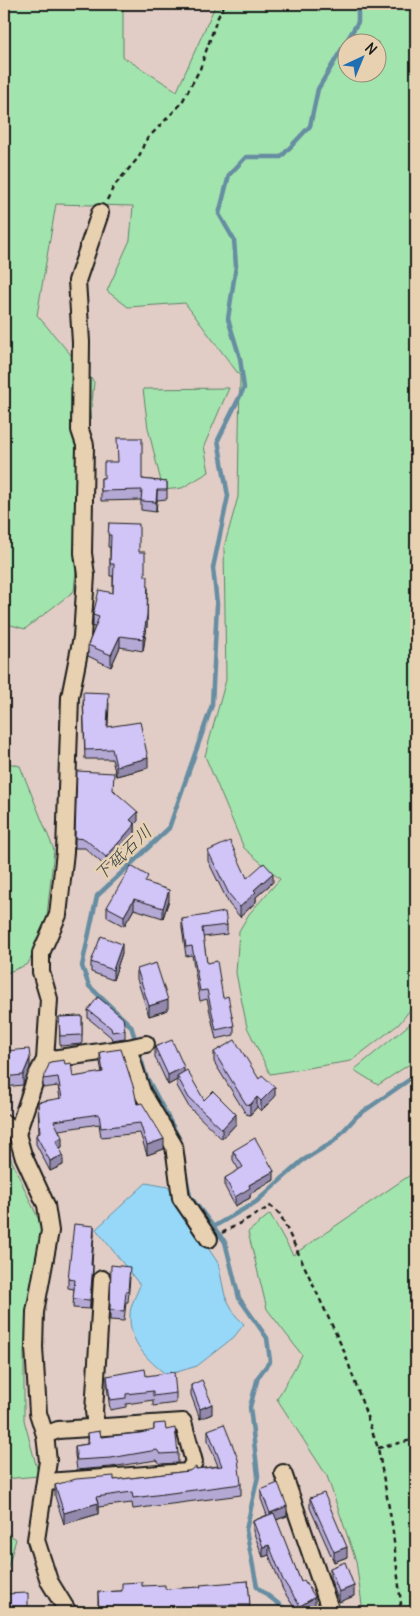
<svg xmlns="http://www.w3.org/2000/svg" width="420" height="1616" viewBox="0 0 420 1616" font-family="Delius,'Klee One',sans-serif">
	<rect width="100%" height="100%" fill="#e1cdc6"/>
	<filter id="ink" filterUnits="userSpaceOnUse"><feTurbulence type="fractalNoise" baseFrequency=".02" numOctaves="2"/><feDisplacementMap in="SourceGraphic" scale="10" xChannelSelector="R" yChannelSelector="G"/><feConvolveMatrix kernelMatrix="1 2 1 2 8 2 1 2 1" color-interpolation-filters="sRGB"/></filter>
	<g filter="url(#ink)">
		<g fill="#a2e4ae" stroke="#5f8065" fill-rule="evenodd">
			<path d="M 4,4 L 123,4 L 123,57 L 177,91 L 216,4 L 416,4 L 416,1002 L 399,1024 L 351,1061 L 270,1074 L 247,1027 L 236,973 L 239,931 L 249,914 L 280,879 L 244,848 L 205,756 L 226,680 L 224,547 L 238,497 L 240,376 L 185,303 L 128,307 L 107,291 L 130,240 L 133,206 L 56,204 L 37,315 L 94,382 L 74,591 L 25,629 L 4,623 ZM 348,42 L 378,42 L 378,72 L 348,72 Z"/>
			<polygon points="229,388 204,446 209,472 182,488 163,490 148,428 143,389"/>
			<polygon points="4,762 20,766 54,850 46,925 28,964 4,974"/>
			<polygon points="416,1019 416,1060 378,1085 354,1070"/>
			<polygon points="4,1144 43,1229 24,1350 24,1420 39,1476 4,1479"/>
			<polygon points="416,1171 416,1612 363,1612 356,1561 327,1476 277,1399 302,1355 267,1309 248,1232 270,1214 293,1255"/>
			<polygon points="4,1531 16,1539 4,1581"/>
		</g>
		<path fill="#97d8f9" stroke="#668da1" d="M 146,1183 L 168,1187 L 218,1263 L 225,1296 L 236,1316 L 244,1324 L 234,1337 L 197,1366 L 167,1375 C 147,1360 129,1342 130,1315 C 130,1305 137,1294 140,1285 L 96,1229 Z"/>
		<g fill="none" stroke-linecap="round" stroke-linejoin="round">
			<g stroke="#668da1" stroke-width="4.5">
				<polyline points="136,1042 131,1026 89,986 82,966 97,896 169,828 212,705 217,604 213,568 228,496 218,440 244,388 240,358 228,319 236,266 234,240 219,214 229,175 246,157 281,157 310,126 318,89 358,22 358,4"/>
				<polyline points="138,1049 146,1076 179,1138 180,1145"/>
				<polyline points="185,1172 190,1196 225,1242 239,1298 267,1338 270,1361 258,1377 250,1407 258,1476 246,1530 257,1587 289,1612"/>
				<polyline points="213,1227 256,1202 302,1161 334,1141 357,1116 416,1075"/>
			</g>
			<g stroke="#1c1c1c" stroke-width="20">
				<g id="minor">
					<polyline points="128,1048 146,1044"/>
					<polyline points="45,1060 128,1048 142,1092 174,1146 181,1198 209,1239"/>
					<polyline points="4,1123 17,1134 23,1155 46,1205 50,1231 35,1312 34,1347 38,1413 45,1435 48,1461 36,1540 49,1581 68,1612"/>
					<polyline points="17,1134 36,1077 45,1060 49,999 41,972 41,953 58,915 65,852 70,697 82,637 86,575 83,553 85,445 80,430 81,342 77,281 100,213"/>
					<polyline points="96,1427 94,1411 102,1279"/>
					<polyline points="45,1435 58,1430 183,1422 194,1462 188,1472 46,1482"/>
					<polyline points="283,1473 331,1612"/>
				</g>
			</g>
			<g stroke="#1c1c1c" stroke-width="2.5" stroke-dasharray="5 4" stroke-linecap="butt">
				<polyline points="107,200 114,186 139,157 145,141 181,104 200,69 217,19 225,4"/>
				<polyline points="222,1233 271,1206 280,1214 344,1351 378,1448 392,1524 401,1604 393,1612"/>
				<polyline points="378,1448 416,1439"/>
			</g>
			<use href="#minor" stroke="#e8d1b1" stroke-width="16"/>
		</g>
		<g fill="#b4a9d4" stroke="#1c1c1c">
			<polygon points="101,478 142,479 167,482 167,499 157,500 156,512 141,510 141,500 101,501"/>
			<polygon points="109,523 139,552 145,576 147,626 143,651 120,647 111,667 88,656 88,645 95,627 93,627 93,615 113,593 113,576 110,576 110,547 108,547"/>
			<polygon points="83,702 109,703 108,727 148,768 116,776 112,759 85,759"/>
			<polygon points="114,790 138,821 135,824 135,834 106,867 85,848 75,848 75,838"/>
			<polygon points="208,851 247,878 273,882 256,897 256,902 240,917 229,904 208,861"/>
			<polygon points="148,883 169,900 163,918 134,909 124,926 107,917 107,907"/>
			<polygon points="182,919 227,925 227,934 203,937 207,963 223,998 234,1026 234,1035 216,1039 207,999 200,1001 192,955 186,956 182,928"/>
			<polygon points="122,953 113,980 91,972 91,962"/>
			<polygon points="137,969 168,1010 149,1016 137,979"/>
			<polygon points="88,1010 125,1030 125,1038 112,1040 111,1037 88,1018"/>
			<polygon points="82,1016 82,1044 60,1046 59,1017"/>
			<polygon points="155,1047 184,1072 204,1100 236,1124 222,1139 189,1107 177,1086 177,1080 168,1085 155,1057"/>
			<polygon points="5,1051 30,1068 23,1085 4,1087 4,1058 5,1058"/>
			<polygon points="100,1052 137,1104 164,1149 147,1155 140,1133 101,1137 99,1124 59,1130 62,1147 59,1148 63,1165 50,1171 36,1144 36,1135 39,1133 38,1102 60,1099 58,1086 43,1088 43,1079 65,1064 73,1077 102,1073 100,1062"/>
			<polygon points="214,1052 259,1079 275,1097 261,1111 257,1107 250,1115 246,1114 214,1062"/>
			<polygon points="233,1151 274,1180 250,1194 250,1198 235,1206 225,1187 225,1178 239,1170 233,1160"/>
			<polygon points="94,1234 92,1265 93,1274 90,1309 73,1308 74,1289 68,1288 68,1279"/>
			<polygon points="130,1277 128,1302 126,1302 124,1321 110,1320 110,1310"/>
			<polygon points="107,1376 146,1376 176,1393 176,1403 153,1406 153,1400 126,1404 126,1407 110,1410 107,1386"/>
			<polygon points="191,1385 212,1414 200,1419 191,1395"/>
			<polygon points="154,1424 166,1430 178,1453 178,1463 160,1464 157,1460 111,1467 77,1470 75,1455 75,1446 87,1444 87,1433 101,1437 154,1431"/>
			<polygon points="208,1430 241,1484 241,1495 133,1509 132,1503 98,1507 98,1514 64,1524 55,1496 55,1485 114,1480 189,1471 196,1469 218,1466 208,1441"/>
			<polygon points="261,1490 287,1516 276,1520 301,1582 315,1606 306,1612 297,1612 283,1590 269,1555 263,1557 253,1531 253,1521 267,1515 261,1499"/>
			<polygon points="310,1498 347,1557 334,1562 310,1508"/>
			<polygon points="330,1568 354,1596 339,1602 330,1578"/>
			<polygon points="248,1581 250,1612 98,1612 98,1592 122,1591 142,1586 165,1589 201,1587"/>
		</g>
		<g fill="#9289ac" stroke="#1c1c1c">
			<polygon points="157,490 157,500 156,512 156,502"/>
			<polygon points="148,588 147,626 143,651 143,639"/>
			<polygon points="5,614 5,628 4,636 4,622"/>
			<polygon points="120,636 120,647 111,667 111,655"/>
			<polygon points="148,758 148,768 116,776 116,766"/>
			<polygon points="138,812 138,821 130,829 130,820"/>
			<polygon points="135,824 135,834 106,867 106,857"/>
			<polygon points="273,873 273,882 256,897 256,902 240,917 240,907 254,890"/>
			<polygon points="169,890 169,900 163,918 163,908"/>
			<polygon points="134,899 134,909 124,926 124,916"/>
			<polygon points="122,944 122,953 113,980 113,970"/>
			<polygon points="168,1000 168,1010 149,1016 149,1006"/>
			<polygon points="30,1058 30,1068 23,1085 23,1075"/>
			<polygon points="184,1067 184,1077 177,1076 177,1080 168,1085 168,1075"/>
			<polygon points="275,1087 275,1097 261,1111 261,1101"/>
			<polygon points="257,1097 257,1107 250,1115 250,1105"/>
			<polygon points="236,1114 236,1124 222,1139 222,1129"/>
			<polygon points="62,1137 62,1147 56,1150 56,1141"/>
			<polygon points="164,1139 164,1149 147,1155 147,1145"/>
			<polygon points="63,1155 63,1165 50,1171 50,1161"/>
			<polygon points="274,1171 274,1180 250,1194 250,1198 235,1206 235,1197 249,1185"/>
			<polygon points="94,1226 94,1234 91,1274 91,1265"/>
			<polygon points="93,1265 93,1274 90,1309 90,1300"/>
			<polygon points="212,1404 212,1414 200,1419 200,1409"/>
			<polygon points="98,1503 98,1514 64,1524 64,1513"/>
			<polygon points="287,1506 287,1516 270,1522 270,1513"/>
			<polygon points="269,1545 269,1555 263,1557 263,1547"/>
			<polygon points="347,1547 347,1557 334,1562 334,1552"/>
			<polygon points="354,1586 354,1596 339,1602 339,1592"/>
			<polygon points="315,1597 315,1606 306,1612 300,1612 300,1606"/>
		</g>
		<g fill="#d1c4f6" stroke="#1c1c1c">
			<polygon points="117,438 142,438 142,479 167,482 167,490 157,490 156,502 141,501 142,490 101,491 101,478 104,478 104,462 118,462"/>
			<polygon points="109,523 139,524 139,552 145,552 145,576 148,576 147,615 143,639 120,636 111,655 88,645 99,617 93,615 99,590 113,593 114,564 110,564 111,535 108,535"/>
			<polygon points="83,692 109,693 107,727 140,722 148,758 116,766 112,749 85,750"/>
			<polygon points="77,771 114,773 113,790 138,812 130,820 135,824 106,857 85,839 75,838"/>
			<polygon points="230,841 247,878 264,863 273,873 254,890 256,892 240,907 229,894 208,851"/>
			<polygon points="131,866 148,876 145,882 169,890 163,908 134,899 124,916 107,907"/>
			<polygon points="225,912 227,925 202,928 207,963 217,961 223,998 228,996 234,1026 216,1030 207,990 200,991 192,946 186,947 182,919"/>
			<polygon points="101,936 122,944 113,970 91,962"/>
			<polygon points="156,963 168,1000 149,1006 137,969"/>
			<polygon points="98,997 123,1018 125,1030 112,1032 111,1028 88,1010"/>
			<polygon points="82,1016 82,1035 60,1036 59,1017"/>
			<polygon points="172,1040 184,1067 168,1075 155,1047"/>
			<polygon points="235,1040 259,1079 262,1075 275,1087 261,1101 257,1097 250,1105 246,1104 214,1052"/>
			<polygon points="29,1049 30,1058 23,1075 4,1077 4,1058 5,1058 5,1051"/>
			<polygon points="121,1049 134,1089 137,1104 142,1103 164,1139 147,1145 140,1123 101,1128 99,1114 54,1121 62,1137 56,1141 63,1155 50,1161 36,1135 40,1133 38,1102 62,1098 58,1077 43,1079 50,1062 64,1060 65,1064 71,1063 73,1077 103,1072 100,1052"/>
			<polygon points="187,1070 204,1100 213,1091 236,1114 222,1129 189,1098 177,1076"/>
			<polygon points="255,1138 274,1171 249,1185 250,1188 235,1197 225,1178 243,1167 233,1151"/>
			<polygon points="74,1224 94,1226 91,1265 93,1265 90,1300 73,1299 75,1280 68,1279"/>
			<polygon points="111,1265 130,1267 128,1292 126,1292 124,1311 110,1310"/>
			<polygon points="145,1369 146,1376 174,1372 176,1393 153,1396 153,1391 126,1394 126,1398 110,1400 107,1376"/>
			<polygon points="202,1380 212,1404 200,1409 191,1385"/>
			<polygon points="165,1423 166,1430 175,1428 178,1453 160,1454 157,1450 111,1458 77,1460 75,1446 88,1444 87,1433 100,1431 101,1437 140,1433 154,1430 154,1424"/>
			<polygon points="224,1424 238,1459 241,1484 133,1498 132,1492 96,1497 98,1503 64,1513 55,1485 76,1479 114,1476 114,1480 189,1471 196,1467 196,1469 222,1466 208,1430"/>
			<polygon points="278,1483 287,1506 270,1513 261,1490"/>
			<polygon points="324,1493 347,1547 334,1552 310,1498"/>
			<polygon points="274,1513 301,1582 304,1580 315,1597 300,1606 283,1580 269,1545 263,1547 253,1521"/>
			<polygon points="345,1562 354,1586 339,1592 330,1568"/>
			<polygon points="248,1581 250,1605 196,1605 196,1608 144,1609 144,1612 99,1612 98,1592 122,1591 122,1583 142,1582 142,1586 165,1585 165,1589 201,1587 200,1585"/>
			<polygon points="28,1593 28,1612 4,1612 4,1594"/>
		</g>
	</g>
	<g text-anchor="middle" stroke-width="5" stroke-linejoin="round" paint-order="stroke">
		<g font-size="18" font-style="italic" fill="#354248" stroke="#e8d1b1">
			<text transform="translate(123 853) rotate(-43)" y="6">下砥石川</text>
		</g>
	</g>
	<rect width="420" height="1616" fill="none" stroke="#e8d1b1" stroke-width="20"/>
	<rect x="10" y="10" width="400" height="1596" fill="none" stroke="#1c1c1c" stroke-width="2" filter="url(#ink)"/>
	<g transform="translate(362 58) rotate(44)"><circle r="24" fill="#e8d1b1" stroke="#968975"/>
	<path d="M0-4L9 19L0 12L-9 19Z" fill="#1f6fb2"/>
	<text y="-8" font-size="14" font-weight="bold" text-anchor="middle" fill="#1c1c1c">N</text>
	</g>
</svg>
